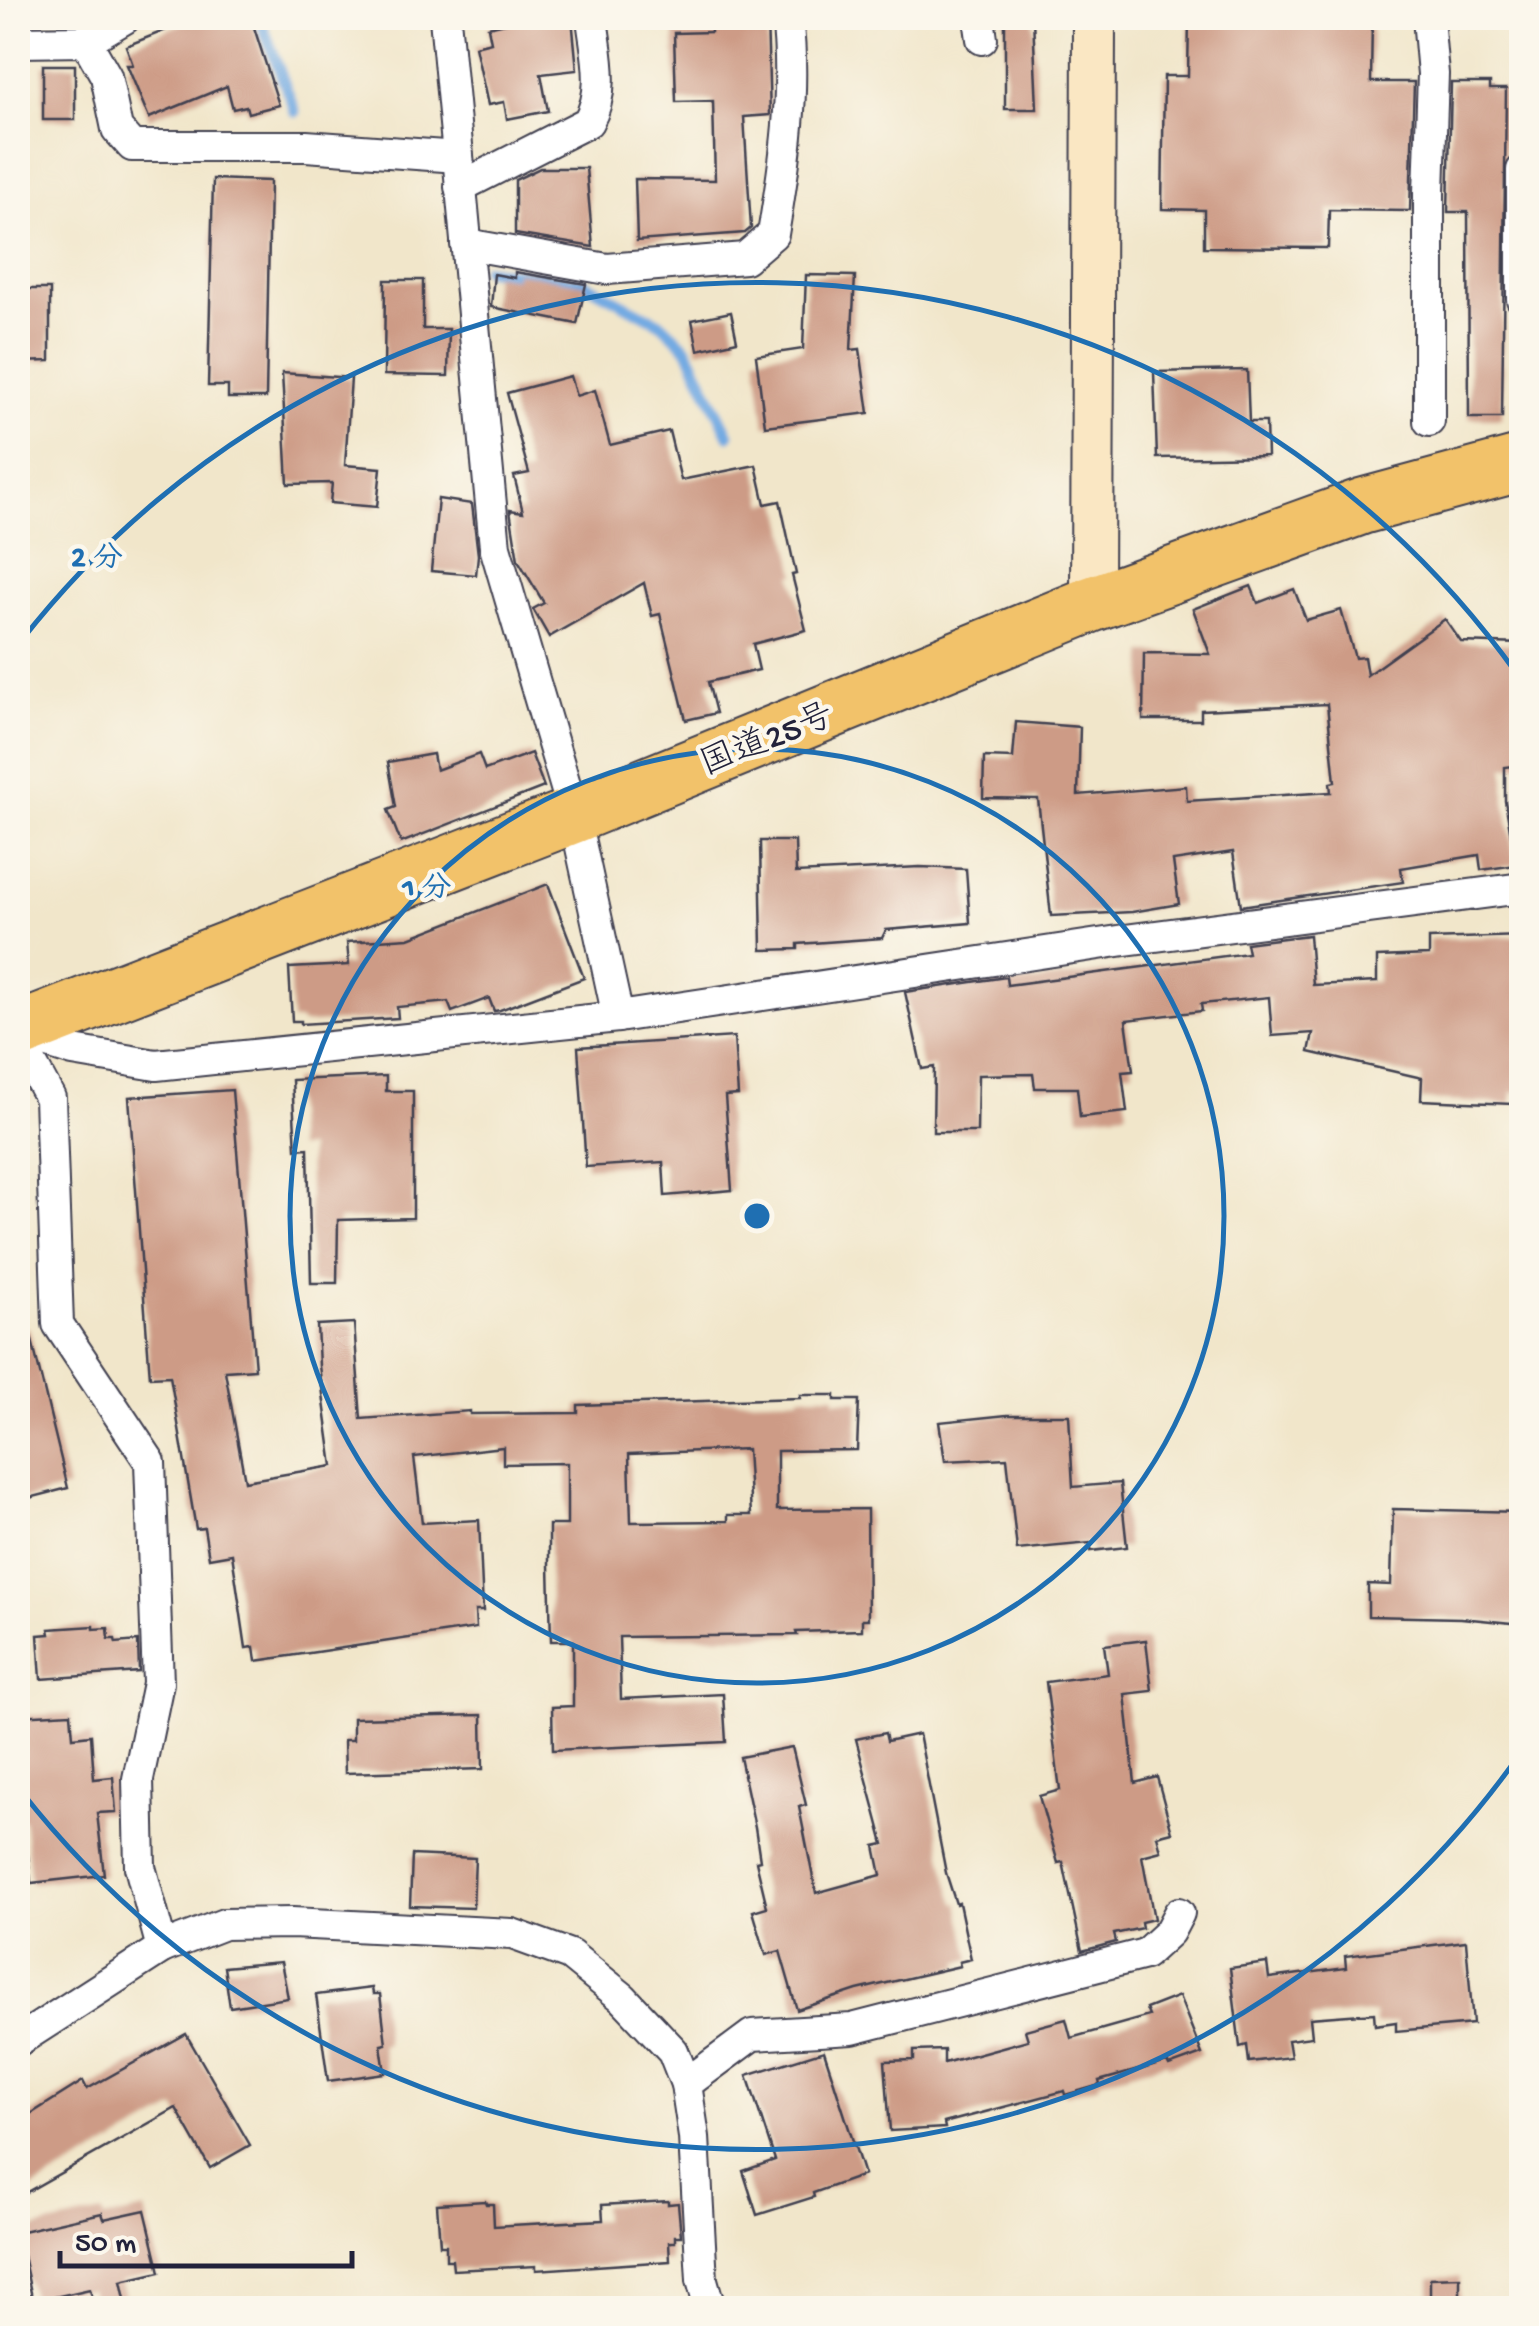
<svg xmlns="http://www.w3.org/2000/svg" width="1539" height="2326" viewBox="0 0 1539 2326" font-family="'Gochi Hand','Klee One',sans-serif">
	<rect width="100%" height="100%" fill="#fbf7ec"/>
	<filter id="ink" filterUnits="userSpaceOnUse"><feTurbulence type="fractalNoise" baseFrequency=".01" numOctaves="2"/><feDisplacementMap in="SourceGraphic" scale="20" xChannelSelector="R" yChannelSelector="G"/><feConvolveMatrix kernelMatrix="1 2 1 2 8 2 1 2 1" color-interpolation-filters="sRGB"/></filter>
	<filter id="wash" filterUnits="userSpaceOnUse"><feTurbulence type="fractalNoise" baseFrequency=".0048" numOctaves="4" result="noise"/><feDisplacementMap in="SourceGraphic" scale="40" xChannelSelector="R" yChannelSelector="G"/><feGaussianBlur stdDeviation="2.25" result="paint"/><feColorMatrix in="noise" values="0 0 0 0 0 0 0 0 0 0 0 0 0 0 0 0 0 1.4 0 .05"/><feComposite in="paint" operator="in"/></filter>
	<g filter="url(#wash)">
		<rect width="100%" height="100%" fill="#f1e6ca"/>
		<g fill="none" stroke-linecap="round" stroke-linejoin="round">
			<g stroke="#73aae2" stroke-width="11">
				<polyline points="260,18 295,112"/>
				<polyline points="486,269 586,284 662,324 687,348 729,435"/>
			</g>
		</g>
		<g id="blocks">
			<g fill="#cd9b86" fill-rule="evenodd">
				<polygon points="196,18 251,18 279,105 248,113 246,106 233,109 227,86 149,118 127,65 133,65 126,46"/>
				<polygon points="527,18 572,18 577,70 541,74 548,111 507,119 504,102 488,105 475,46 491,42 488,27"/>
				<polygon points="710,18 767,18 770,115 744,117 751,228 745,233 637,241 635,179 715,180 713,101 676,102 674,33 711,32"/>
				<polygon points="1005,18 1033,18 1037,109 1005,109"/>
				<polygon points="1189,18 1372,18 1371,82 1414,82 1410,211 1329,210 1328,248 1204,247 1204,210 1162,209 1164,76 1188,76"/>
				<rect x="43" y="65" width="32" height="55"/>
				<polygon points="1451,83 1490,83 1490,89 1506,89 1502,418 1469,418 1468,212 1448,212"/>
				<polygon points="540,168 586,168 593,247 515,234 515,180"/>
				<polygon points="213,179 270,181 266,398 228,398 228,386 208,386"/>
				<polygon points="515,272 586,284 577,324 491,307 494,274 515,278"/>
				<polygon points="806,275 855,276 851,350 860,349 869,413 765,426 756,356 803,349"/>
				<polygon points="385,280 423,280 423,329 449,329 448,376 384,375"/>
				<polygon points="18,289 50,289 50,361 18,362"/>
				<polygon points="731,312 737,341 698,350 692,320"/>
				<polygon points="1247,370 1249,422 1266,422 1267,456 1157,458 1154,372"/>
				<polygon points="282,373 351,378 345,465 381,468 377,507 330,503 332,483 288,484"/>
				<polygon points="570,376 576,396 595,390 610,445 669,431 681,480 756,465 765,504 780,501 796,574 792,575 806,630 753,644 759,670 708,682 716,713 686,720 660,614 652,616 644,583 549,637 533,609 544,603 518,560 510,510 523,512 514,476 529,473 507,393"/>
				<polygon points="438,499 472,504 478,555 476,575 431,571"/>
				<polygon points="1251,586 1258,603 1294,589 1306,620 1341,610 1355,658 1364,657 1367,675 1445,619 1461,642 1522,644 1522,765 1505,767 1505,801 1516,865 1481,870 1479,855 1401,868 1403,882 1241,906 1233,852 1173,861 1179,904 1132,912 1051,916 1038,799 983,798 984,757 1013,758 1016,722 1080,727 1078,795 1186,786 1187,801 1331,792 1330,783 1335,782 1327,704 1201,710 1201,720 1143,720 1144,653 1210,654 1193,609"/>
				<polygon points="531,753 544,787 401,843 388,810 396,807 388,762 433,754 436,770 479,754 485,770"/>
				<polygon points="760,841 795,841 796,873 920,867 966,869 970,923 886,930 882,938 798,944 798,949 762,950"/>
				<polygon points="548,884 584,978 500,1010 494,1011 489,998 452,1012 448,1002 397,1007 398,1018 301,1024 301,1021 292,1021 289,968 349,965 347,942 409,938"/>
				<polygon points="1309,935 1313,985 1377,982 1377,957 1429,955 1429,939 1522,936 1522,1093 1512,1092 1512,1104 1421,1100 1422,1078 1309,1052 1313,1033 1272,1036 1269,997 1201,1004 1202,1011 1126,1020 1133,1071 1122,1072 1127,1112 1080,1117 1077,1088 1035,1088 1033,1074 978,1075 977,1132 933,1132 934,1067 922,1069 905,992 1006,977 1007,985 1248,953 1246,943"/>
				<polygon points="734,1037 738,1095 725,1096 732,1190 665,1196 663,1162 586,1167 578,1047"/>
				<polygon points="386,1076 386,1091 413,1091 413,1218 338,1220 337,1283 311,1283 308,1148 296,1149 292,1080"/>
				<path d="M 232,1090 L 255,1369 L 225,1371 L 245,1481 L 333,1466 L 319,1366 L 317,1325 L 354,1323 L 361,1419 L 470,1411 L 470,1414 L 578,1413 L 578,1405 L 800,1398 L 800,1395 L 835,1395 L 835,1400 L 859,1400 L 857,1450 L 777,1451 L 777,1510 L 867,1509 L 868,1619 L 862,1619 L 862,1630 L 796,1632 L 797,1635 L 619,1637 L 621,1699 L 723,1694 L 726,1742 L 553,1750 L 552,1707 L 573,1706 L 573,1641 L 551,1641 L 549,1565 L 549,1525 L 567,1525 L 567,1463 L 503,1464 L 503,1447 L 414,1457 L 422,1523 L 479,1520 L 483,1611 L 475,1611 L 476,1628 L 256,1661 L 254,1647 L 246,1648 L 232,1554 L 209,1558 L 204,1528 L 196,1529 L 170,1376 L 150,1377 L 129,1097 ZM 747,1449 L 751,1515 L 728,1515 L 728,1521 L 631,1522 L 629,1454 Z"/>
				<polygon points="29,1328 68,1488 18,1501 18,1329"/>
				<polygon points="1007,1415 1069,1415 1073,1487 1120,1483 1127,1547 1091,1551 1090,1543 1017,1550 1007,1458 945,1461 939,1422"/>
				<polygon points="1393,1509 1522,1512 1522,1624 1461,1618 1368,1616 1368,1584 1391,1585"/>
				<polygon points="94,1626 94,1629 108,1628 109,1639 115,1639 116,1643 138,1641 139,1672 41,1679 38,1635 50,1634 49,1629"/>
				<polygon points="1146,1640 1152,1691 1125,1694 1135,1783 1157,1777 1172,1832 1157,1836 1161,1851 1142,1856 1154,1919 1141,1922 1142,1928 1114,1934 1116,1942 1082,1951 1063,1862 1058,1863 1039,1796 1060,1790 1046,1682 1108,1674 1104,1645"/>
				<polygon points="71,1713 73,1737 91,1735 94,1779 113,1777 116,1812 97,1813 104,1875 31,1883 24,1820 18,1821 18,1716"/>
				<polygon points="482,1715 483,1769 345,1773 344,1740 353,1740 353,1718"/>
				<polygon points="885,1733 887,1741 919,1734 946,1873 956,1904 959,1903 971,1959 959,1962 960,1966 857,1990 797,2010 780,1951 766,1955 753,1911 767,1907 756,1861 760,1860 755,1827 740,1757 792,1747 806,1805 799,1807 816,1893 881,1875 875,1846 884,1844 856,1739"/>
				<polygon points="412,1855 475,1858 473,1908 410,1906"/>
				<polygon points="1466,1941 1473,2024 1396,2031 1396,2022 1375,2025 1374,2013 1310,2018 1312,2037 1288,2040 1291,2057 1249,2062 1247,2045 1240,2047 1230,1968 1267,1963 1269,1978 1346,1968 1345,1956"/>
				<polygon points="281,1962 288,1998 230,2007 224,1967"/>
				<polygon points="372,1988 373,1994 380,1994 386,2044 381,2045 385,2073 328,2081 316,1995"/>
				<polygon points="1179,1996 1202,2054 1169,2066 1167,2062 1099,2081 1100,2085 1065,2095 1064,2091 944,2123 945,2128 890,2131 885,2061 914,2060 914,2051 944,2050 944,2063 1028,2040 1025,2030 1066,2019 1071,2038 1149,2016 1146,2009"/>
				<polygon points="186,2034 250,2145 210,2168 176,2108 18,2197 18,2122 83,2081 87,2089"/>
				<polygon points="824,2051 864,2175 813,2193 814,2197 757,2215 743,2171 775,2160 747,2075"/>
				<polygon points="485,2201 486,2204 493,2204 494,2226 603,2220 602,2205 668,2201 668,2204 678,2203 681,2236 675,2236 675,2242 669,2242 670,2261 536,2270 536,2266 453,2270 452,2260 446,2260 446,2245 440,2245 437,2204"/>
				<polygon points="145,2210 160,2272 121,2281 127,2308 95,2308 90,2289 33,2302 18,2232 102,2213 104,2219"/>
				<polygon points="1460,2277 1460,2308 1430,2308 1430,2278"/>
			</g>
		</g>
	</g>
	<g filter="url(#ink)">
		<use href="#blocks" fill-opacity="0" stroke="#413f50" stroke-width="2.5"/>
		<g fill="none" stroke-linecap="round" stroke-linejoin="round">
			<g stroke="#413f50" stroke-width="34">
				<g id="street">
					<polyline points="445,18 495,547 574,815 618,1017"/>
					<polyline points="979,18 982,39"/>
					<polyline points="1428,18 1433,74 1429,192 1429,421"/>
					<polyline points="86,41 125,18"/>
					<polyline points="18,42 86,41 106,76 117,129 132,146 306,146 458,157"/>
					<polyline points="1522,170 1522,299"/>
					<path d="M 460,187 L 588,122 C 607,89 596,53 592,18"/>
					<path d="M 466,244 L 607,269 L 745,258 L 773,234 C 785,164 796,89 787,18"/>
					<polyline points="20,1034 73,1051 156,1065 618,1017 1125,940 1522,888"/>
					<polyline points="18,1039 50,1098 58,1324 150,1462 158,1683 138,1779 140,1867 162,1948"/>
					<polyline points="18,2041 162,1948 224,1924 292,1923 512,1934 570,1955 623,1998 673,2051 686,2084 694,2137 702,2280 710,2308"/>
					<polyline points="686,2084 752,2035 852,2029 1145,1954 1169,1932 1179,1913"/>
				</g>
			</g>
			<g stroke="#413f50" stroke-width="46">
				<polyline id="secondary" points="1092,604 1094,18"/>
			</g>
			<g stroke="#413f50" stroke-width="59">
				<polyline id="highway" points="18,1031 574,815 1092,604 1363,506 1522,463"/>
			</g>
			<use href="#street" stroke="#fff" stroke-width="30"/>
			<use href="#secondary" stroke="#fae7c3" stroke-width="42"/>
			<use href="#highway" stroke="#f2c26a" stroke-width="55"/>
		</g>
	</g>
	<g fill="none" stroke="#1f6fb2" stroke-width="5">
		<circle cx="757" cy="1216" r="467"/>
		<path d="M1517 1758A934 934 0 0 1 21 1791M21 641A934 934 0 0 1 1517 674"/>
	</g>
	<g text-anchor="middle" stroke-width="9" stroke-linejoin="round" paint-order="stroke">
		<g font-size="35" fill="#22223b" stroke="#fbf7ec">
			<text transform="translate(766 737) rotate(-22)" y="12">国道25号</text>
		</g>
	</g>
	<circle cx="757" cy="1216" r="15" fill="#1f6fb2" stroke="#fbf7ec" stroke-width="5"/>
	<g font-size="30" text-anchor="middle" font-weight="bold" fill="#1f6fb2" stroke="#fbf7ec" stroke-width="9" stroke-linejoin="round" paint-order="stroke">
		<text x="97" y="566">2 分</text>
		<text x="427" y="896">1 分</text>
	</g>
	<rect width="1539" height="2326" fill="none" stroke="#fbf7ec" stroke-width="60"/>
	<path d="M60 2251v15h292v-15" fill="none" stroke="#22223b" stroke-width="5"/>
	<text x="75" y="2251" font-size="30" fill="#22223b" stroke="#fbf7ec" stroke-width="8" paint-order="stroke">50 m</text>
</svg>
